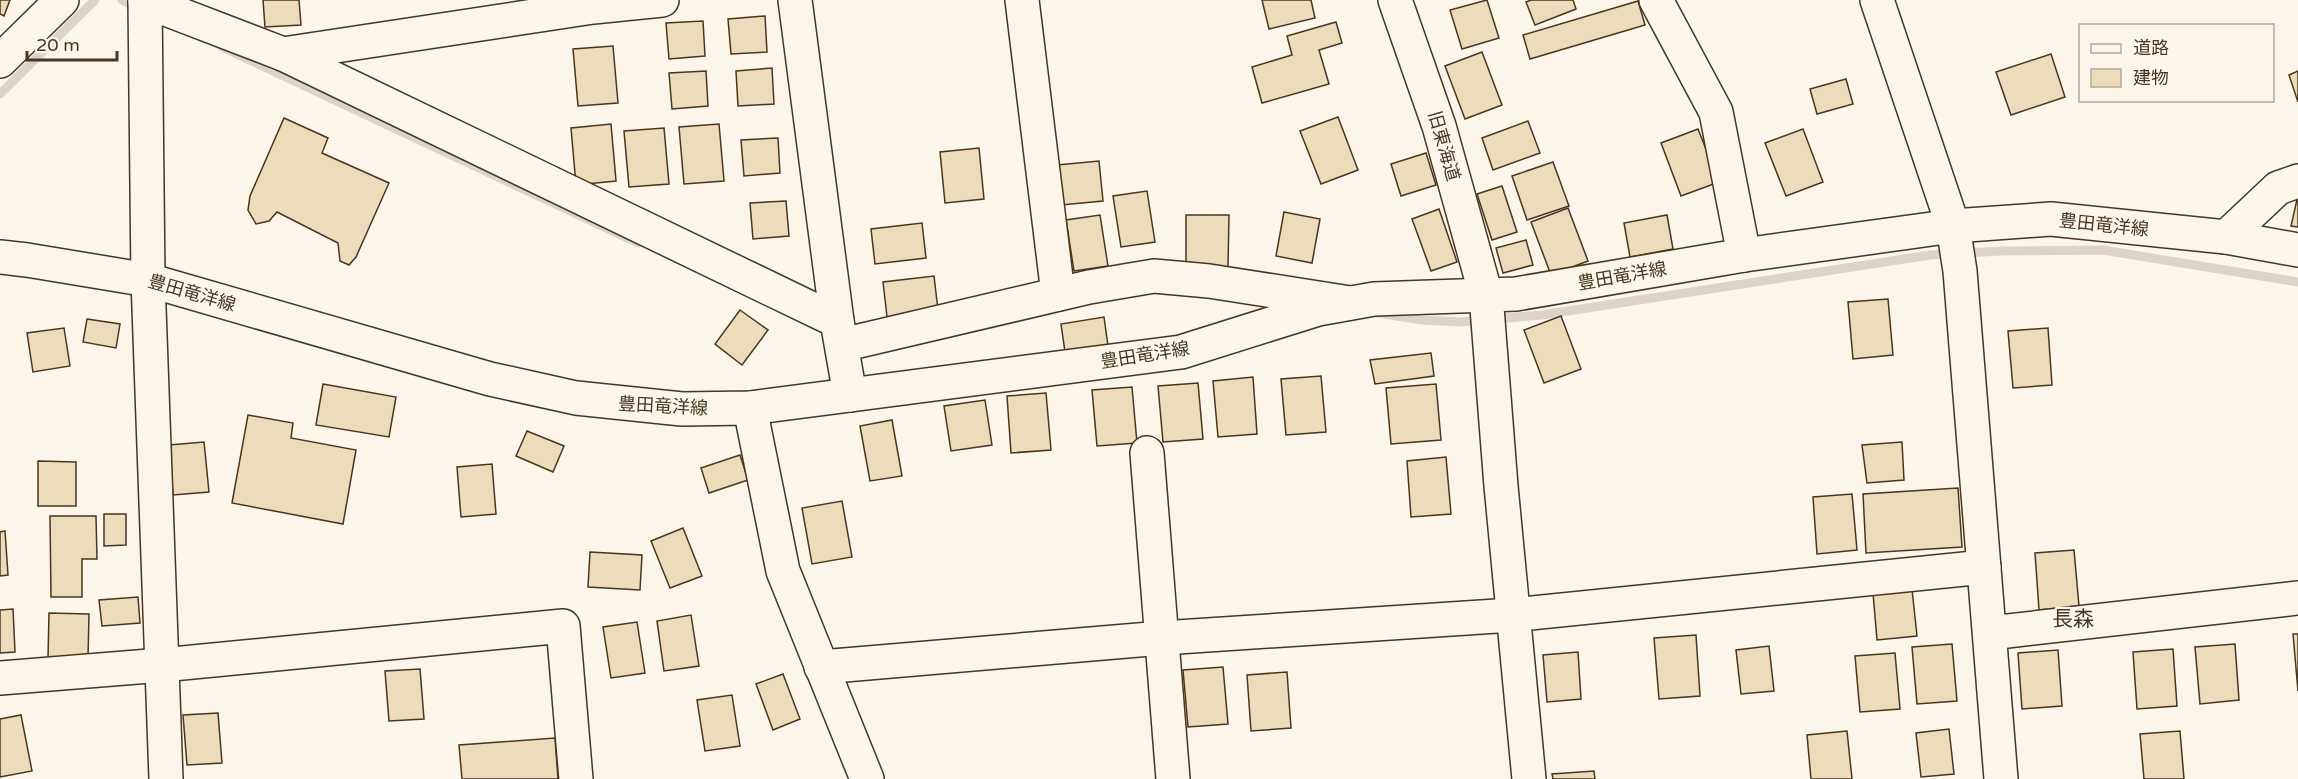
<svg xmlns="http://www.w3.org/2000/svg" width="2298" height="779" viewBox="0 0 2298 779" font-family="'Varela Round','Noto Sans JP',sans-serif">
	<rect width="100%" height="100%" fill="#fbf6e9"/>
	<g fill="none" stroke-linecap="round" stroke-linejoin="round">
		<g stroke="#dcd4c6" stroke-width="9">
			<polyline points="122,0 139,8"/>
			<polyline points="222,47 638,243"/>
			<polyline points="0,94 95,0"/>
			<polyline points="1378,313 1422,320 1460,322 1542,315 1930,255 2001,251 2103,250 2298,282"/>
		</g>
	</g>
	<g fill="#ecdcbc" stroke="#4a3520" stroke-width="1.5">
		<polygon points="0,0 10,0 4,16 0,14"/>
		<polygon points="263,0 299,0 301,25 265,27"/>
		<polygon points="1262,0 1311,0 1315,18 1269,29"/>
		<polygon points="1487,0 1499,38 1462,49 1450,10"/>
		<polygon points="1531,0 1573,0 1576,9 1535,25 1526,2"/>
		<polygon points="1638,1 1645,25 1530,59 1523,35"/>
		<polygon points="765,16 767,52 731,54 728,19"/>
		<polygon points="703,21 705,56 669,59 666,23"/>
		<polygon points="1336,22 1342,43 1319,50 1329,84 1262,103 1252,67 1292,55 1287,36"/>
		<polygon points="613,46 618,103 578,106 573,49"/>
		<polygon points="1482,52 1502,105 1465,119 1445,66"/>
		<polygon points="2051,54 2065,97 2011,115 1996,72"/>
		<polygon points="772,68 774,104 738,106 736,71"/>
		<polygon points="706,71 708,106 672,109 669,73"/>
		<polygon points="2298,71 2298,102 2289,75"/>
		<polygon points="1846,79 1853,104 1817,114 1810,89"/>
		<polygon points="1338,117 1358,170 1321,184 1300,131"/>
		<polygon points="284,118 328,138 322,153 389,183 356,257 349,265 340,261 338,243 277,212 269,221 256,224 248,210 250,196"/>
		<polygon points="1528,121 1540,153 1493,170 1482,138"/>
		<polygon points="611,124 616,181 576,185 571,128"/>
		<polygon points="719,124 724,181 684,184 679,127"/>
		<polygon points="664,128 669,184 629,187 624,131"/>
		<polygon points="1698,129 1719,182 1681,196 1661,143"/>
		<polygon points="1803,129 1823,182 1786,196 1765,143"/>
		<polygon points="778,138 780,173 744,176 741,140"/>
		<polygon points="979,148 984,199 945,203 940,152"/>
		<polygon points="1426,153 1436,185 1401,196 1391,164"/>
		<polygon points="1099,161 1103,201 1061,205 1057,165"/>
		<polygon points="1553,162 1569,206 1527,220 1512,176"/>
		<polygon points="1502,186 1517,232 1492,240 1477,194"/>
		<polygon points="1147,191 1155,242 1121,247 1113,196"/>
		<polygon points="2298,195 2298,227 2291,226"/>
		<polygon points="786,201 789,236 753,239 750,203"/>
		<polygon points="1568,208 1588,261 1551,275 1531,222"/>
		<polygon points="1439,209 1457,262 1431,271 1412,219"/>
		<polygon points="1284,212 1320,219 1312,263 1276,256"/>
		<polygon points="1100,215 1108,266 1074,271 1066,220"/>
		<polygon points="1186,215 1229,215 1228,267 1186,266"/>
		<polygon points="1667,215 1673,249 1630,257 1624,223"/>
		<polygon points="922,223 926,258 875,264 871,229"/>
		<polygon points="1526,240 1533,265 1503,273 1496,248"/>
		<polygon points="934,276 938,310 887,317 883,282"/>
		<polygon points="1888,299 1893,355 1853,359 1848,302"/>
		<polygon points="740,310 768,330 742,365 715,344"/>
		<polygon points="1561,316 1581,369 1544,383 1524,330"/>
		<polygon points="1104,317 1108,346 1065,352 1061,324"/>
		<polygon points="87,319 120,324 116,348 83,342"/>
		<polygon points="64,328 70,366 33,372 27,333"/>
		<polygon points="2048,328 2052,385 2013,388 2008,331"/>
		<polygon points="1431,353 1434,376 1375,384 1370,360"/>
		<polygon points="1321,376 1326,432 1286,435 1281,379"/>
		<polygon points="1253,377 1257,434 1218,437 1213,381"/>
		<polygon points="1198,383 1203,439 1163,442 1158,386"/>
		<polygon points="323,384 396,397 389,437 316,425"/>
		<polygon points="1436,384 1441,440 1391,444 1386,388"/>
		<polygon points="1132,387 1137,443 1097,446 1092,390"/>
		<polygon points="1046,393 1051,450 1011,453 1007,396"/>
		<polygon points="985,400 992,445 951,451 944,406"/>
		<polygon points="248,415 293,423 291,438 356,450 343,524 232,503"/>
		<polygon points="892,420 902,476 870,481 860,426"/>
		<polygon points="527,431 564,446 553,472 516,456"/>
		<polygon points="204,442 209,492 173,495 169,445"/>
		<polygon points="1902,442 1904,480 1867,483 1862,445"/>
		<polygon points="740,455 748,480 709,493 701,468"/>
		<polygon points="1446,457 1451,514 1411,517 1407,461"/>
		<polygon points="38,461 76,462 76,506 38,506"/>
		<polygon points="492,464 496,514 461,517 457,467"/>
		<polygon points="1958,488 1962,547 1866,553 1863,494"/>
		<polygon points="1852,494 1857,550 1817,554 1813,497"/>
		<polygon points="842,501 852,557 812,564 802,508"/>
		<polygon points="104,514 126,514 126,545 104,546"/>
		<polygon points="50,516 96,516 97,559 82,559 82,597 51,597"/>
		<polygon points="683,528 702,576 670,588 651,541"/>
		<polygon points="5,531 8,575 0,576 0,532"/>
		<polygon points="2074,550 2079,606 2039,610 2035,553"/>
		<polygon points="590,552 642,555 640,590 588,587"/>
		<polygon points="1912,589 1917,636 1877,640 1873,593"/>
		<polygon points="138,597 140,623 102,626 99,600"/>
		<polygon points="13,609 15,652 0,653 0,610"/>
		<polygon points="49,613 89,614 88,658 48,658"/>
		<polygon points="691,615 699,666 664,671 657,621"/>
		<polygon points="637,622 645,673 611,678 603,627"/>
		<polygon points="2293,634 2298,634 2298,691"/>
		<polygon points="1696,635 1700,696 1659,699 1654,638"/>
		<polygon points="1952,644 1957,701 1917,704 1912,647"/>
		<polygon points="2235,644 2239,700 2200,704 2195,647"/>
		<polygon points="1769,646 1774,691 1741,694 1736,650"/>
		<polygon points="2173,649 2177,706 2137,709 2133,652"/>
		<polygon points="2058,650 2062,706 2022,709 2018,653"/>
		<polygon points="1578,652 1581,699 1547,702 1543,655"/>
		<polygon points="1895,653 1900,709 1860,712 1855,656"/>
		<polygon points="1223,667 1228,724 1188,727 1183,670"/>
		<polygon points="420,669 424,719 389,721 385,671"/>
		<polygon points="1287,672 1291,728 1251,731 1247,675"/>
		<polygon points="783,674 800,719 773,730 756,684"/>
		<polygon points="732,695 740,746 705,751 697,700"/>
		<polygon points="218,713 222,763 187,765 183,715"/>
		<polygon points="21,715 32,771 0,777 0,719"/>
		<polygon points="1949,729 1954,774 1921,777 1916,733"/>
		<polygon points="1847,731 1852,779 1811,779 1807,735"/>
		<polygon points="2180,731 2184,779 2144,779 2140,734"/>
		<polygon points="555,738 558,779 462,779 459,745"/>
		<polygon points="1594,771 1595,779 1553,779 1552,774"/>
	</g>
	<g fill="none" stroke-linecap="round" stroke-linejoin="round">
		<g stroke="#4a3520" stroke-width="36">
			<g id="minor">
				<polyline points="145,0 148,280 166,779"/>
				<polyline points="795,0 837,321 850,395"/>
				<polyline points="1022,0 1058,294"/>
				<polyline points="1395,0 1439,126 1486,295 1501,486 1529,779"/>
				<polyline points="1656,0 1716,112 1744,255"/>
				<polyline points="1877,0 1953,226 1960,271 2001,779"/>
				<polyline points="145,1 283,54 593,7 662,0"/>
				<polyline points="283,54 837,321"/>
				<polyline points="0,61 62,0"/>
				<polyline points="2226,237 2278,188 2298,181"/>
				<polyline points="842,345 1089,287 1154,276 1209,281 1350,303"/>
				<polyline points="750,408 783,571 867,779"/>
				<polyline points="1147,453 1173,779"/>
				<polyline points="1990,633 2298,598"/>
				<polyline points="821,667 1162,638 1512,615 1984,567"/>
				<polyline points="0,678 162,665 563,626 576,779"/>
			</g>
		</g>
		<g stroke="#4a3520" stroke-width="36">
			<polyline id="major" points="0,257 27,260 148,280 490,379 576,398 682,409 750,408 1181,352 1318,309 1374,299 1516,294 1744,255 1953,226 2051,219 2226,237 2298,250"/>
		</g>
		<use href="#minor" stroke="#fbf6e9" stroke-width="33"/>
		<use href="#major" stroke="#fbf6e9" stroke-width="33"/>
	</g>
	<g text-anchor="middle" stroke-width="4.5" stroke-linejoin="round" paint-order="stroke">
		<g font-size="18" fill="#4a3520" stroke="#fbf6e9">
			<text transform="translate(1444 146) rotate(74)" y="6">旧東海道</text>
			<text transform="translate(2104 225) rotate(6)" y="6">豊田竜洋線</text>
			<text transform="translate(1622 276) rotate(-10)" y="6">豊田竜洋線</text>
			<text transform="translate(192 293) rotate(16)" y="6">豊田竜洋線</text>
			<text transform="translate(1145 355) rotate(-9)" y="6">豊田竜洋線</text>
			<text transform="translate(663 406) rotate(3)" y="6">豊田竜洋線</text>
		</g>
		<g font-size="21" fill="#4a3520" stroke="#fbf6e9">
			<text x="2073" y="626">長森</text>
		</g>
	</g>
	<rect x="2079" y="24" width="195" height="78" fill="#fbf6e9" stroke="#b4a999" stroke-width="1.5"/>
	<rect x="2091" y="44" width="30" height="9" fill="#fbf6e9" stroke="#b4a999" stroke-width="1.5"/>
	<text x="2133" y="54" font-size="18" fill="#4a3520">道路</text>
	<rect x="2091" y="69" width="30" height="18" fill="#ecdcbc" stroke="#b4a999" stroke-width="1.5"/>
	<text x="2133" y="84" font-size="18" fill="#4a3520">建物</text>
	<path d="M27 51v9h90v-9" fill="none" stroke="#4a3520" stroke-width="3"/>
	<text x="36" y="51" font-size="18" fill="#4a3520" stroke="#fbf6e9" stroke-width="4.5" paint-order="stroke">20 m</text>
</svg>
